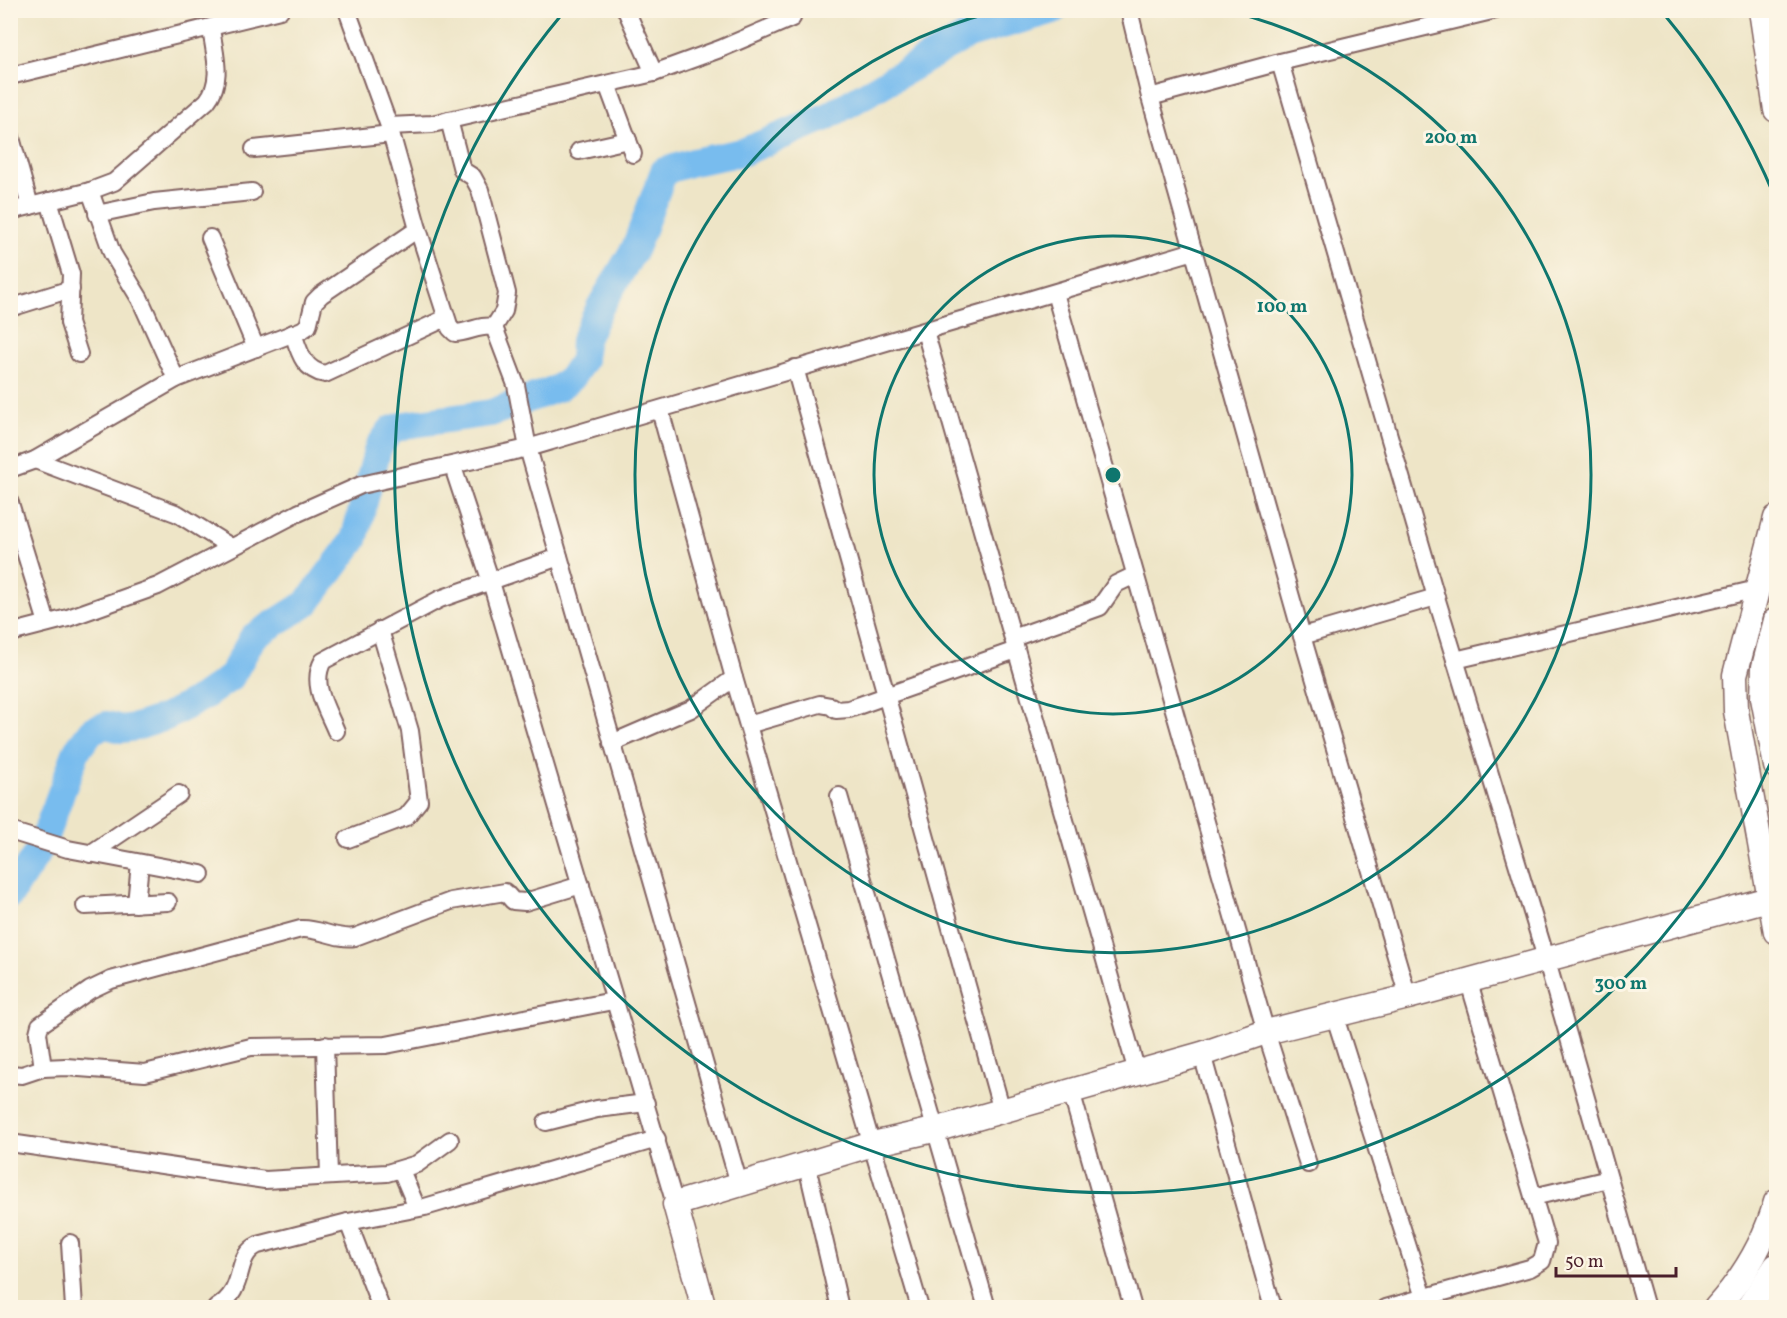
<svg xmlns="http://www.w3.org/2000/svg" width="1787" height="1318" viewBox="0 0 1787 1318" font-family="Vollkorn,serif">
	<rect width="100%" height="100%" fill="#fcf5e5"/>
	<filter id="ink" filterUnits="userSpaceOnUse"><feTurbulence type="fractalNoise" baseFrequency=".0167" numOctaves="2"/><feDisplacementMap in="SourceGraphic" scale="12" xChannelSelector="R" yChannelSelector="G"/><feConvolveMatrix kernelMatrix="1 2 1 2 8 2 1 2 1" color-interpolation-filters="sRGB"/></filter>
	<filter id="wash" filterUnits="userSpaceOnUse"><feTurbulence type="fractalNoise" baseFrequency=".008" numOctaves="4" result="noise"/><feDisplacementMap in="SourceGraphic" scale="24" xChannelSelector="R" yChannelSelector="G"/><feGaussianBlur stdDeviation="1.35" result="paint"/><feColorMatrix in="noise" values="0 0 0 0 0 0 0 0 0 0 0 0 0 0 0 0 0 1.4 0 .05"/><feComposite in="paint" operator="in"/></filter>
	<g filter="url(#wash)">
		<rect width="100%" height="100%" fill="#eee5c7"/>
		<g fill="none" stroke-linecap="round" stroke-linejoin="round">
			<polyline stroke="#78bcee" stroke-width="28" points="10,895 41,847 77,750 92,730 107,725 121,729 136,727 166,717 203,697 231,677 253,637 307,603 354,540 378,448 391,430 405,425 491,413 558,388 572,377 583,360 584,341 600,307 635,248 664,171 693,162 743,152 826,117 968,35 1054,10"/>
		</g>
	</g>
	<g filter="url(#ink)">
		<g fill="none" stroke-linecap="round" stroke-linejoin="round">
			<g stroke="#836462" stroke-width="20">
				<g id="street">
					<path d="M 347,10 L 389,126 L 418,229 L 450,328 L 455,333 C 468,333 481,324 494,327 L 516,385 L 528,448 L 739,1184"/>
					<polyline points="626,10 654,73"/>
					<polyline points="1129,10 1150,97 1302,636 1408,997"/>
					<polyline points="1280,62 1436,597 1546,958 1646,1308"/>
					<polyline points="10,76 280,10"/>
					<polyline points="607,84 633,154"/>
					<polyline points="1150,97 1280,62 1496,10"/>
					<polyline points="449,120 462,170 473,177 480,190 507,293 504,311 494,327"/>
					<polyline points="389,126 432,124 654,73 720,49 792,18"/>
					<polyline points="10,134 30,206"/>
					<polyline points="254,149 391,134"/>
					<polyline points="579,151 628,140"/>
					<polyline points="90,191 112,253 140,299 176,379 302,330 308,326 314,302 321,295 418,229"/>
					<polyline points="49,201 71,274 69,323 79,354"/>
					<path d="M 10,211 L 90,191 L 114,182 L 207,101 C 224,80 214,53 211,28"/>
					<polyline points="97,214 154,202 252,192"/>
					<polyline points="210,238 256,348"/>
					<polyline points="1055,293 1266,1032 1308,1164"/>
					<polyline points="10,308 71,289"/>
					<polyline points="925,331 1137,1072"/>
					<path d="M 293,333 C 299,351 303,370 325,374 L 446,318"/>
					<polyline points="795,368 1002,1111"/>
					<polyline points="660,410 734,678 920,1308"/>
					<polyline points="35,460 178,514 231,547"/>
					<polyline points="453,467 491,582 675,1204"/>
					<polyline points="10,469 35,460 176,379"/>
					<polyline points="10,503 47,623"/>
					<polyline points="10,633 68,618 158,586 298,513 361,485 528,448 1194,251"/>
					<polyline points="1302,636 1436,597"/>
					<polyline points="1013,638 1100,607 1116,584 1135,575"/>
					<polyline points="1455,660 1757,589"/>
					<polyline points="748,725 820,704 831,706 836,710 849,709 1016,650"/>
					<path d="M 336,731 C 327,709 310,684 323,661 L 440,599 L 559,557"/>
					<polyline points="612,743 691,709 734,678"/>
					<polyline points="839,796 987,1308"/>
					<polyline points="10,831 68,849 201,874"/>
					<polyline points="348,839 406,817 419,801 410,731 380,630"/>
					<polyline points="90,854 179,794"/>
					<polyline points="136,904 140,863"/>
					<polyline points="85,906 168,902"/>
					<polyline points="1334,1014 1427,1307"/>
					<polyline points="325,1045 329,1176"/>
					<polyline points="1202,1054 1273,1308"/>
					<path d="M 43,1068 L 38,1033 L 40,1025 L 90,990 L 111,980 L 301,929 C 320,928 336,940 355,937 L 451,901 L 505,892 L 513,901 L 525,902 L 581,885"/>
					<polyline points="10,1074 22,1075 43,1068 66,1067 145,1073 251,1047 386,1045 613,1001"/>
					<polyline points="1071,1091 1133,1308"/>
					<polyline points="546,1122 597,1109 646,1103"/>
					<polyline points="10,1143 265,1180 387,1173 417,1164 450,1140"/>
					<polyline points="807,1166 840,1308"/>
					<polyline points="401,1170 417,1208"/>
					<polyline points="1533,1197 1609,1179"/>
					<polyline points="348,1222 381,1308"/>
					<polyline points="70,1243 74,1308"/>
					<polyline points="1775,1290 1776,1294"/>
					<path d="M 216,1308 C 249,1288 232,1257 258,1245 L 348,1222 L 425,1207 L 657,1139"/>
					<polyline points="1386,1308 1530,1268 1542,1261 1547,1243 1468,979"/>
				</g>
			</g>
			<g stroke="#836462" stroke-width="27">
				<g id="secondary">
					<polyline points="1761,10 1776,110"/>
					<polyline points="1776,518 1735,675 1736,711 1776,932"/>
					<polyline points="1776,620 1764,667 1763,698 1776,766"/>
					<polyline points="704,1308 675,1204 873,1144 938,1129 1202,1054 1266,1032 1408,997 1776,897"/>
					<path d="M 1716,1308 C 1743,1278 1765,1241 1776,1202"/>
					<polyline points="1748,1308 1776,1266"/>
				</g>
			</g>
			<use href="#street" stroke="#fff" stroke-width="16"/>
			<use href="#secondary" stroke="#fff" stroke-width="24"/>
		</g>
	</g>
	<g fill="none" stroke="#0f766e" stroke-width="3">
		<circle cx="1113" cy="475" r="239"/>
		<path d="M1229 11A478 478 0 1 1 997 11"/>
		<path d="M1776 750A718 718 0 1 1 563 13M1663 13A718 718 0 0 1 1776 200"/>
	</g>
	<circle cx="1113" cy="475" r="9" fill="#0f766e" stroke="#fcf5e5" stroke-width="3"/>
	<g font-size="18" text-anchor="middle" font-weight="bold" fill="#0f766e" stroke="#fcf5e5" stroke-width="6" stroke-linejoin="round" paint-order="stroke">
		<text x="1451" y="143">200 m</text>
		<text x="1282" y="312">100 m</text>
		<text x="1621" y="989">300 m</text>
	</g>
	<rect width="1787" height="1318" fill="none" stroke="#fcf5e5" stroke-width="36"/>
	<path d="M1556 1267v9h120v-9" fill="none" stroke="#4a1f2b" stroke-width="3"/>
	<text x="1565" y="1267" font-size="18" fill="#4a1f2b" stroke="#fcf5e5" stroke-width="4.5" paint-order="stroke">50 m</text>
</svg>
